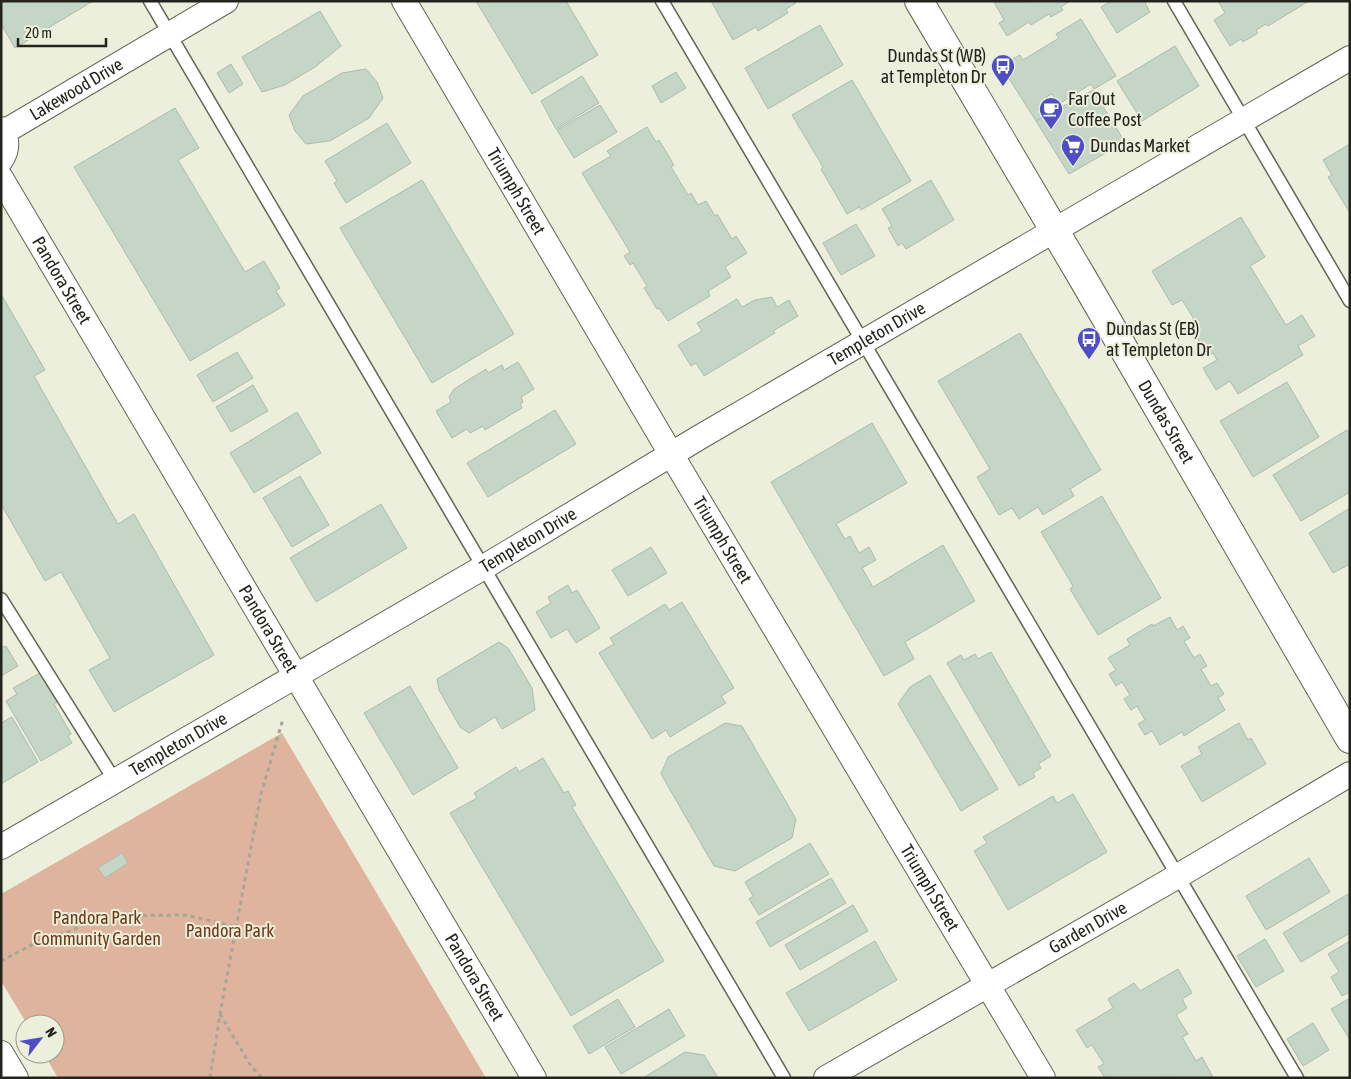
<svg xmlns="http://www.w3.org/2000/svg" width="1351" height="1079" viewBox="0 0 1351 1079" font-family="'Asap Condensed',sans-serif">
	<rect width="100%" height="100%" fill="#ecefdb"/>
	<polygon fill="#dfb49e" points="282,733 486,1078 58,1078 44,1054 55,1054 55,1024 27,1024 1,981 1,894"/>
	<g fill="#c5d6c6" stroke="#acbcad">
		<polygon points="1,1 93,1 15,48 1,24"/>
		<polygon points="476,1 566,1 598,55 532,94"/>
		<polygon points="711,1 795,1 796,3 786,9 788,13 758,31 756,27 733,40"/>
		<polygon points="1070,1 1061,7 1063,10 1051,17 1049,14 1031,25 1029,22 1007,36 999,23 1004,20 994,2"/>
		<polygon points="1111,1 1144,1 1150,12 1117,33 1101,7"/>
		<polygon points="1218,1 1309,1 1268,26 1266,24 1256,30 1258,33 1243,42 1241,39 1230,46 1214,20 1225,13"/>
		<polygon points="320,11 341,46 315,67 285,85 262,92 242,57"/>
		<polygon points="1081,19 1116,76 1094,89 1091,84 1059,104 1052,94 1046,97 1054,111 1036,121 1001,66 1020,55 1023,60 1059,38 1056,34"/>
		<polygon points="820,25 843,65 768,109 745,68"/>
		<polygon points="1175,46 1199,86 1142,121 1117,81"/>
		<polygon points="231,64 243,84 229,93 217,73"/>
		<polygon points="366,69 377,82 383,98 369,118 330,141 306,144 295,131 289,115 303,96 342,73"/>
		<polygon points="676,72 686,88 661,103 652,86"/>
		<polygon points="582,76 599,103 556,129 541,101"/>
		<polygon points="852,80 911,181 861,210 859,207 847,214 821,169 823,167 792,115"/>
		<polygon points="1093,90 1125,142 1069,174 1036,121"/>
		<polygon points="600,105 617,132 574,158 557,130"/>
		<polygon points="175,108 199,148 178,160 245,272 264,261 280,288 276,291 285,305 190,361 74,167"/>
		<polygon points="387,123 411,163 346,203 334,183 337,181 325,161"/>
		<polygon points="647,127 656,142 659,140 674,165 671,167 688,195 691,193 698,205 706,201 715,216 717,214 732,239 736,236 747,253 725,267 731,277 708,291 710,296 668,321 659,308 657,309 644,288 647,286 633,263 630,265 624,256 630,252 582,173 611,156 607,151"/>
		<polygon points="1350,144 1350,213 1328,177 1332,175 1323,160"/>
		<polygon points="422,180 514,334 432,383 340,228"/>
		<polygon points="931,180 954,220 906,249 902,243 898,246 888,228 892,226 882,209"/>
		<polygon points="1241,217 1265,257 1250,266 1286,325 1302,315 1315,336 1298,346 1303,355 1238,394 1230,381 1216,390 1203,368 1217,360 1213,353 1208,356 1188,323 1194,319 1182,300 1172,305 1152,271"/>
		<polygon points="856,224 875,256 841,275 823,243"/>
		<polygon points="1,294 45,370 34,376 118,524 134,514 214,655 114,712 89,670 110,658 61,572 45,581 1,504"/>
		<polygon points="772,297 777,307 789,300 798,316 773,331 775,333 704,376 696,363 691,366 678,345 702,331 697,323 737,299 742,307 755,300"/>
		<polygon points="1020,333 1101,470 1070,489 1074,496 1043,515 1038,507 1019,519 1012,508 999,515 977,477 990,469 938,381"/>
		<polygon points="237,352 253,378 213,402 197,375"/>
		<polygon points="518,362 534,389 521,397 523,402 520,404 522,408 485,430 483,426 470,433 467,429 452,438 436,411 451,402 449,397 454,389 486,369 488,373 502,365 504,370"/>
		<polygon points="1287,382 1319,437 1253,477 1220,421"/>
		<polygon points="253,385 268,411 231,432 216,407"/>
		<polygon points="555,410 576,444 488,497 467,463"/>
		<polygon points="297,412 321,453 254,493 230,453"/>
		<polygon points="872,423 907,483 836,524 845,539 850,536 859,553 869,547 876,560 862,568 873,587 943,545 975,601 905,642 914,659 884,676 771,482"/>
		<polygon points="1347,430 1350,435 1350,492 1301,521 1273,475"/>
		<polygon points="300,476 329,525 292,547 263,498"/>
		<polygon points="1102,496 1161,598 1098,635 1070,589 1073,586 1041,532"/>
		<polygon points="381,504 407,548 316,602 290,558"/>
		<polygon points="1350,508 1350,564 1333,573 1309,533"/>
		<polygon points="651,547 667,573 628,596 612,570"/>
		<polygon points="568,585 572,593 577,590 600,628 576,643 567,629 551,638 536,612 551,603 548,597"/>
		<polygon points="682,602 734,688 721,696 726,703 670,737 666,730 652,739 599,653 614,644 610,638 665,604 669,610"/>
		<polygon points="1170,617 1177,630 1183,626 1190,638 1184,641 1194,658 1200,654 1207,666 1201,669 1211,686 1217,683 1224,694 1218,698 1225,710 1184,736 1182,732 1160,745 1152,731 1145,735 1138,724 1145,720 1137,706 1131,710 1124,699 1130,695 1122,682 1116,686 1109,674 1116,670 1108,658 1130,645 1127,639 1152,624 1153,626"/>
		<polygon points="499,642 508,648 532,688 535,710 502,729 495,717 469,733 460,727 439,690 437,679"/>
		<polygon points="6,646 18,666 1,676 1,648"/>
		<polygon points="991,652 1051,756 1038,764 1041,768 1033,773 1035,777 1019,786 947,663 961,655 964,660 975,654 978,659"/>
		<polygon points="40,673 57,702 54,704 71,734 68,736 72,743 41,761 6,701 17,694 13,688"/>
		<polygon points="930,675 998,789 961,811 898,704 910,687"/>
		<polygon points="410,686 458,768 413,795 364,713"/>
		<polygon points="12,717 38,762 1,784 1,723"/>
		<polygon points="725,723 742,726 796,819 792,838 735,871 714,866 661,774 668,757"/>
		<polygon points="1239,723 1248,740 1251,738 1266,764 1202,802 1181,766 1202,754 1198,747"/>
		<polygon points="543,758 564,793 568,791 576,805 572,807 664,961 571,1016 450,813 477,798 474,793 516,767 519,772"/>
		<polygon points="1073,794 1107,852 1008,910 974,851 987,843 983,837 1053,796 1057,803"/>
		<polygon points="810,843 829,874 759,915 749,899 753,896 745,882"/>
		<polygon points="122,853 128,863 105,878 98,868"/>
		<polygon points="1309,858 1330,892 1266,930 1246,896"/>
		<polygon points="831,878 846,903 770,947 756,922"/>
		<polygon points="1348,894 1350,898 1350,933 1301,962 1283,933"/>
		<polygon points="853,905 868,931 800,970 785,945"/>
		<polygon points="1265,939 1284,971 1256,987 1237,956"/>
		<polygon points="875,941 897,980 809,1031 786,993"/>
		<polygon points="1350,941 1350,992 1342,996 1331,977 1339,972 1328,954"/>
		<polygon points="1178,969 1192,993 1182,999 1187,1008 1176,1015 1188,1034 1182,1037 1196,1061 1202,1057 1213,1077 1105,1078 1098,1067 1104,1064 1092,1045 1087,1048 1076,1030 1113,1008 1108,999 1134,983 1140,991"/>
		<polygon points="1350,998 1350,1040 1331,1009"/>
		<polygon points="618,999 635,1027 589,1054 573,1026"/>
		<polygon points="669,1009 685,1036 621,1074 605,1047"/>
		<polygon points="1313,1023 1329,1050 1303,1066 1287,1039"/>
		<polygon points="685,1052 704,1055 718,1078 643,1078"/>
	</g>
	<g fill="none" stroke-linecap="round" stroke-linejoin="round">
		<g stroke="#626553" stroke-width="15">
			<g id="lane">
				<polyline points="150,1 784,1078"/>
				<polyline points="662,1 1297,1078"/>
				<polyline points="1174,1 1350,301"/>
				<polyline points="1,599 115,781"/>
			</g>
		</g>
		<g stroke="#626553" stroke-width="26">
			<g id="street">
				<path id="s1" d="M 404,1 L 671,454 L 1043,1078"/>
				<path d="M 1,129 C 8,139 8,150 1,160"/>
				<path id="s2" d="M 4,132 L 226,1"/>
				<path id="s3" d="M 1,178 L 534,1078"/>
				<path id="s4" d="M 1,847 L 484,567 L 700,437 L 1350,58"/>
				<polyline points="1,1053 16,1078"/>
				<path id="s5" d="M 826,1078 L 1178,876 L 1350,774"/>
			</g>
		</g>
		<g stroke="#626553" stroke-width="30">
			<g id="secondary">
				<path id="s6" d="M 919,1 L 1082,277 L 1350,739"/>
			</g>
		</g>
		<g stroke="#a4a797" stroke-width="3" stroke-dasharray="4 4" stroke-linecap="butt">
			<polyline points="1,961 45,938 71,931 100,916 185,915 237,927"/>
			<polyline points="220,1014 251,1066 262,1078"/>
			<polyline points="210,1078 220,1014 261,794 283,719"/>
		</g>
		<use href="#lane" stroke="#fff" stroke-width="12"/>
		<use href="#street" stroke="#fff" stroke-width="24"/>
		<use href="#secondary" stroke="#fff" stroke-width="28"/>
	</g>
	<defs>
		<g id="bus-pin" transform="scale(1.25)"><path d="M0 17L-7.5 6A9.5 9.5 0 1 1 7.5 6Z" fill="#4f4dc4" stroke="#ecefdb"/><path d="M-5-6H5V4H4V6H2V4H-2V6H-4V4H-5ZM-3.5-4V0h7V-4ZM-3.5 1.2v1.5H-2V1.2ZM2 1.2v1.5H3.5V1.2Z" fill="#fff"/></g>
		<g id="cafe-pin" transform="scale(1.25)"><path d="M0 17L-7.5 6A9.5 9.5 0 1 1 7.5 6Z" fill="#4f4dc4" stroke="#ecefdb"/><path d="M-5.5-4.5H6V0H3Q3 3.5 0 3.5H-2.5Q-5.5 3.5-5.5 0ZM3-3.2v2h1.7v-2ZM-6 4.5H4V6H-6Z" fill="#fff"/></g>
		<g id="supermarket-pin" transform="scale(1.25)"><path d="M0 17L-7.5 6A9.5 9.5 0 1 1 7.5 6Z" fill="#4f4dc4" stroke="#ecefdb"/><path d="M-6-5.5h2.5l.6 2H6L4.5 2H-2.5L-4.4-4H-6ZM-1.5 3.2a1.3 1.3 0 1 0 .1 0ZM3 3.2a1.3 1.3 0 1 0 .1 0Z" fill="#fff"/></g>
	</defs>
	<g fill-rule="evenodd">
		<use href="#bus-pin" x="1003" y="66"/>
		<use href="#cafe-pin" x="1051" y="109"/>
		<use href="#supermarket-pin" x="1073" y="146"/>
		<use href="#bus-pin" x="1089" y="339"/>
	</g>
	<g text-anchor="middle" stroke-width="4" stroke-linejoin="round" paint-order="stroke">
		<g font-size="18" fill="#23241d" stroke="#ecefdb" text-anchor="start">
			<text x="986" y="62" text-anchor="end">Dundas St (WB)<tspan x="986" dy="21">at Templeton Dr</tspan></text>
			<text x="1068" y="105">Far Out<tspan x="1068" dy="21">Coffee Post</tspan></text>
			<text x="1090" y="152">Dundas Market</text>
			<text x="1106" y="335">Dundas St (EB)<tspan x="1106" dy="21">at Templeton Dr</tspan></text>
		</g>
		<g font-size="18" fill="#23241d" stroke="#ecefdb">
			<text dy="6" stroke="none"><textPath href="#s2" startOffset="84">Lakewood Drive</textPath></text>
			<text dy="6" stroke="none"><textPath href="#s1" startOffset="221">Triumph Street</textPath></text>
			<text dy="6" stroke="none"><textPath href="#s3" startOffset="119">Pandora Street</textPath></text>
			<text dy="6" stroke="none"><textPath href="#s4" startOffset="1015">Templeton Drive</textPath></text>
			<text dy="6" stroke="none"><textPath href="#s6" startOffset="488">Dundas Street</textPath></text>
			<text dy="6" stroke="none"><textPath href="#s4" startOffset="610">Templeton Drive</textPath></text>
			<text dy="6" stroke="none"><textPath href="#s1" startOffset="626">Triumph Street</textPath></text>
			<text dy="6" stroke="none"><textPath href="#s3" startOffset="524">Pandora Street</textPath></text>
			<text dy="6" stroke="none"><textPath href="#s4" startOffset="205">Templeton Drive</textPath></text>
			<text dy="6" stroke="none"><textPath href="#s1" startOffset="1031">Triumph Street</textPath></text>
			<text dy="6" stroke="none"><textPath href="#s5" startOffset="302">Garden Drive</textPath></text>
			<text dy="6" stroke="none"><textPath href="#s3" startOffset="929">Pandora Street</textPath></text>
		</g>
		<g font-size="18" fill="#6f3817" stroke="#ecefdb">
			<text x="97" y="924">Pandora Park<tspan x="97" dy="21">Community Garden</tspan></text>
			<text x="230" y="937">Pandora Park</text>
		</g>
	</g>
	<rect width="1351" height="1079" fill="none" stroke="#23241d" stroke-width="5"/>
	<g transform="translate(40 1039) rotate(59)"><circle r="24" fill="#ecefdb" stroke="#9c9e8f"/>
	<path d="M0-4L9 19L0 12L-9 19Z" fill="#4f4dc4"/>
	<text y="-8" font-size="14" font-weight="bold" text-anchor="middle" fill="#23241d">N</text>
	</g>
	<path d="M18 38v8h88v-8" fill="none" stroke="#23241d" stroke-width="2.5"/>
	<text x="25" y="38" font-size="15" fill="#23241d" stroke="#ecefdb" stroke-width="4" paint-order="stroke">20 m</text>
</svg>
